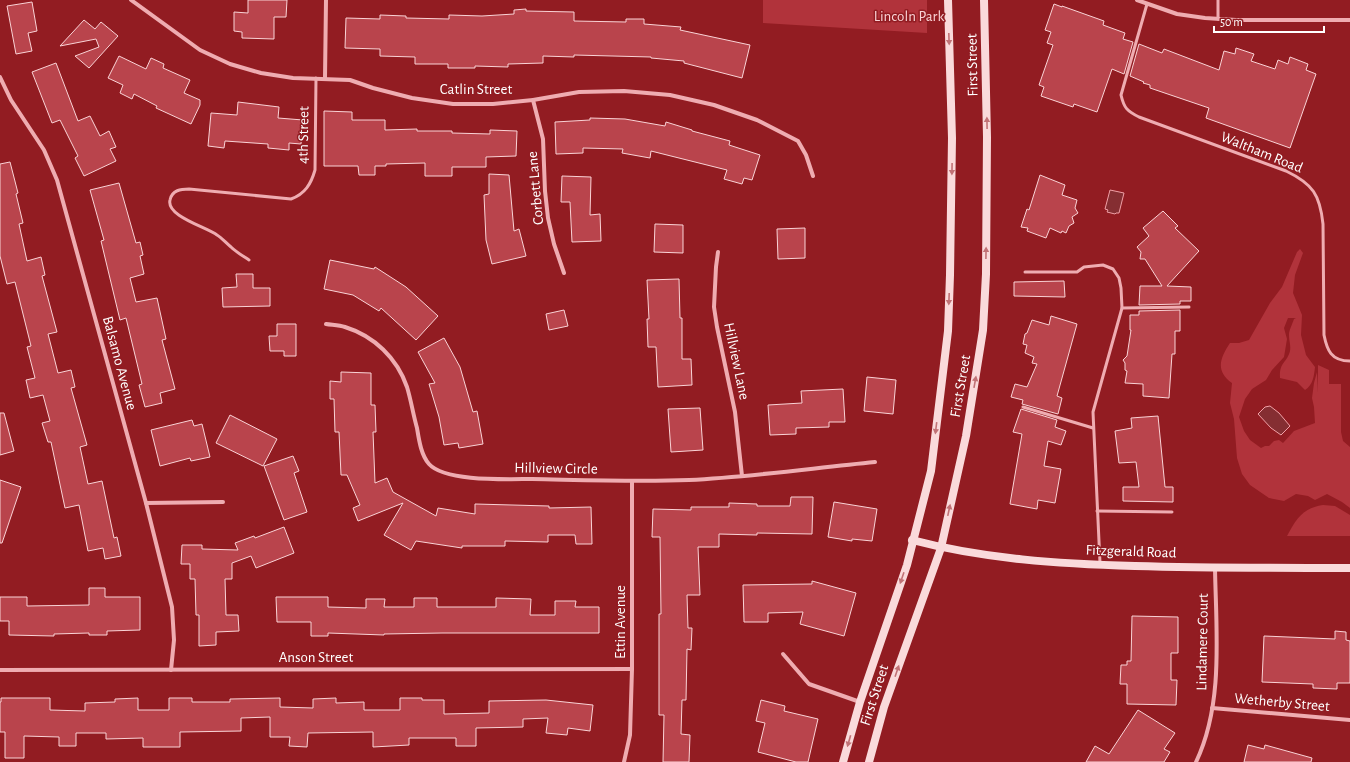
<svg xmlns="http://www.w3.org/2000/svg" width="1350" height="762" viewBox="0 0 1350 762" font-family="'Alegreya Sans',sans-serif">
	<rect width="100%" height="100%" fill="#921c22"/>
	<g fill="#b1333b">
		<polygon points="763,0 927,0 927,33 763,23"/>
		<path d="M 1300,249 L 1303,253 L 1295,275 L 1293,293 L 1302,315 L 1301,335 L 1306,355 L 1315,367 C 1314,376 1313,385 1305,390 L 1297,382 L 1280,378 C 1279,362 1287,363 1290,351 C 1291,345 1289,341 1289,335 C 1289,330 1292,325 1294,319 L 1296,318 L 1288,318 L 1284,328 L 1287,339 L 1284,357 L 1272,370 L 1266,380 L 1252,389 L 1245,399 L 1239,417 L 1244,431 L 1250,440 L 1261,448 L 1265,446 L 1269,446 L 1274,441 L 1279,440 L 1283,443 L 1294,431 L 1315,423 L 1314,407 L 1312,398 L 1314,383 L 1317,372 L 1318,393 L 1318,365 L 1329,370 L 1329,384 L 1341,384 L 1341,432 L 1343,441 L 1350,447 L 1350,508 L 1342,502 L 1327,494 L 1315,500 L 1308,496 L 1296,494 L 1284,501 L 1269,498 L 1250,485 L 1242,474 L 1237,458 L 1234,419 L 1230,403 L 1232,383 C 1215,371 1220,358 1230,343 L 1239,343 L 1249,340 L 1270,303 L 1282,287 L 1297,252 Z"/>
		<path d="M 1323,505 L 1335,506 L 1350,515 L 1350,536 L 1287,536 C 1296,519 1303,508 1323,505 Z"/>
	</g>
	<g fill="#852e32" stroke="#f0a0a6">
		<polygon points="1110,190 1124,193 1119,213 1116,213 1115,214 1107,212 1108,210 1105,209"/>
		<polygon points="1270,406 1279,413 1290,426 1281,435 1271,428 1258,414 1265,407"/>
	</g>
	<g fill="#b9444c" stroke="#fad3d6">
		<polygon points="248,0 287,0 286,17 274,17 274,39 242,38 242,32 234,31 234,12 248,13"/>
		<polygon points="32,2 37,31 28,33 32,51 16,54 7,6"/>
		<polygon points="1054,4 1062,7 1062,6 1104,21 1103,25 1125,33 1123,39 1133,42 1124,74 1112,69 1097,112 1074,104 1073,107 1041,96 1044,87 1039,85 1053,45 1047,43 1051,32 1045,30"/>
		<polygon points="526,9 526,11 574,12 574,21 626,22 626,19 644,19 644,24 681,27 680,30 750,45 742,78 684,63 684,61 651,58 651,57 574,55 574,57 543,56 543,63 508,64 508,67 475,66 475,68 448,68 448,64 415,64 415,57 380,56 380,49 345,48 346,18 380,19 380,15 406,16 406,18 449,19 449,15 482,16 514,14 514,10"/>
		<polygon points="84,20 95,29 101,22 118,36 89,68 75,56 99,47 96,39 60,46"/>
		<polygon points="1139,44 1162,53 1164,49 1219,70 1224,51 1235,54 1236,48 1254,54 1251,61 1275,69 1278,60 1288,64 1290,57 1308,64 1306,70 1316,74 1290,148 1206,118 1209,108 1150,88 1150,85 1143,83 1144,82 1130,76"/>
		<polygon points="119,56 146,69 151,58 164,64 163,68 190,80 184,93 200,100 200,105 191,124 156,108 157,106 134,94 132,99 120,93 123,85 108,78"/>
		<polygon points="56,63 78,121 90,116 100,136 109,131 116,147 110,149 116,161 84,176 75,158 78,156 60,120 52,123 32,72"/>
		<polygon points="238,102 279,107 278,118 303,120 301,144 289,143 289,150 268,148 268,144 225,141 224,148 208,146 211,113 237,115"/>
		<polygon points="324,111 352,112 352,120 385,120 385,130 417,129 417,131 452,131 452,133 490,134 490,130 517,131 516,156 486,157 486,167 452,167 452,176 425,176 425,163 386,164 386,166 375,166 375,175 359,175 358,166 324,166"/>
		<polygon points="590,118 625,119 665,126 666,122 692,130 692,131 730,141 729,145 760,155 752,180 744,178 742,184 724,179 727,170 651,151 650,158 622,153 623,149 583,148 583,153 556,154 555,122 590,120"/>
		<polygon points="10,162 18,193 16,194 23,223 19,224 27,261 41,257 45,275 42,276 57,332 48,334 58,373 71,370 75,387 71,388 87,445 80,447 88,484 102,481 114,538 117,537 121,556 105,559 103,548 88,551 79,505 65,508 51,442 48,442 42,423 50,421 43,395 30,398 26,380 35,378 27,347 31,346 15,282 7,284 0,256 0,164"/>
		<polygon points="489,174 509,175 514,231 519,229 526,256 492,264 486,240 484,195 489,194"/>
		<polygon points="1040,175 1065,185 1062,195 1077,200 1075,208 1078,213 1072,217 1074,223 1069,226 1066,233 1062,231 1061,233 1050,228 1046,238 1027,231 1028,228 1021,227 1027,209 1029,210"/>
		<polygon points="562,176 591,177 590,215 600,214 601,241 572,242 570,202 561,202"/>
		<polygon points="119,183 136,243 140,242 143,255 140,256 144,274 130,278 136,302 157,298 166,339 162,340 175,389 160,393 162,403 145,407 139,385 142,384 126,318 120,320 101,241 104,240 90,190"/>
		<polygon points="1163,211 1178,226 1175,228 1199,251 1167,286 1191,287 1191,301 1180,301 1180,304 1139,305 1140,286 1162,286 1145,259 1140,259 1141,252 1137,247 1149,236 1143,228"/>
		<polygon points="655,224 683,225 683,253 654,252"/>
		<polygon points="805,228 805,258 778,259 777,229"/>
		<polygon points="330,260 374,269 375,267 406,287 438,316 416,340 381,308 379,311 353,295 324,289"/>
		<polygon points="236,274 253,274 253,288 270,288 270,306 223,307 222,288 237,287"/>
		<polygon points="679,279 680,318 682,318 682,359 691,359 692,385 658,387 656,347 648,347 647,319 649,319 647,280"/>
		<polygon points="1064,281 1065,297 1014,296 1014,282"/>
		<polygon points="564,310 568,326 549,330 546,314"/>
		<polygon points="1180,310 1180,331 1175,331 1175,354 1172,354 1169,398 1143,396 1143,384 1125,383 1127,371 1125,370 1125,363 1123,360 1127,356 1131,330 1130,330 1130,315 1139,315 1139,311"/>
		<polygon points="1051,316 1077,324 1057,396 1062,398 1058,414 1022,404 1023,400 1011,397 1015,384 1027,387 1037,364 1032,363 1034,357 1025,353 1027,345 1023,344 1025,334 1027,333 1032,320 1049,325"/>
		<polygon points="277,324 296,324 296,356 284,356 284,351 270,351 269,336 277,336"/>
		<polygon points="444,338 460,367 473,412 477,411 483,444 459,448 458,443 444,445 439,417 429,384 435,383 418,352"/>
		<polygon points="341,372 371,373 371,405 375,405 376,432 373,432 375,483 387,478 393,492 436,516 438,508 475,514 475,504 549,506 549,508 591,507 592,544 576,544 575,535 548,535 548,542 505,541 505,546 462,546 462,548 416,541 411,550 384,535 403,503 358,521 353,508 360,505 347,475 341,475 339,432 335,432 334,399 330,399 330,381 341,382"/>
		<polygon points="867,377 896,380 893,414 864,411"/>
		<polygon points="843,389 845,422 829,422 829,427 796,428 796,434 770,435 768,405 802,403 801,391"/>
		<polygon points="700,408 703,450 671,452 668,409"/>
		<polygon points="1021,409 1057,420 1055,427 1066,431 1061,445 1048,441 1044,466 1061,469 1055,503 1038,500 1037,509 1010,504 1022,434 1013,432"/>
		<polygon points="0,413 4,413 14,451 0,455"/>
		<polygon points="230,415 277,439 263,466 216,443"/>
		<polygon points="1158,416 1165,487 1173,487 1173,502 1123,501 1123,487 1139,487 1136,462 1119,463 1115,431 1132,428 1131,418"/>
		<polygon points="192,420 194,426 202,424 210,457 191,461 190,458 160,466 151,430"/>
		<polygon points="293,456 299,471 294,473 307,512 284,520 264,466"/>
		<polygon points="0,480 21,487 2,543 0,543"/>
		<polygon points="791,497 813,497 812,534 757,533 757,535 719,534 719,547 698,547 700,595 687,595 688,628 692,628 691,650 687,649 686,700 682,700 681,734 690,735 689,762 663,762 664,715 659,715 659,614 661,614 660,537 652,537 653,509 691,510 691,507 729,507 729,503 757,504 757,506 790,506"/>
		<polygon points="834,502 877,509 872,541 852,539 852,541 828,537"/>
		<polygon points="284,527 294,553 256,568 251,556 232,563 232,579 225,579 226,615 238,615 239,631 216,632 216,645 199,646 199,615 196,615 195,579 190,579 190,564 181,564 182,545 202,545 202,549 238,550 235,543 254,536 255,538"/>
		<polygon points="812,581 856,593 844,636 800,624 803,612 768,613 768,622 744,622 743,585 812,584"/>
		<polygon points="89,588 105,588 105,597 140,597 140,630 107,631 107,635 89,635 89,633 54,634 54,636 9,635 9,621 0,621 0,597 27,597 27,606 89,605"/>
		<polygon points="276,597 328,597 328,607 366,608 366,599 385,599 384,607 414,607 414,598 437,598 437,607 496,607 496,598 531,599 530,615 555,615 555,601 576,601 575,607 599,607 599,633 442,633 384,634 384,635 328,633 328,636 311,636 311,622 277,622"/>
		<polygon points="1132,616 1178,617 1178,653 1171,653 1171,680 1177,680 1176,705 1127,704 1127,684 1120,684 1121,665 1127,665 1127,661 1131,661"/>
		<polygon points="1335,631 1346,632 1346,640 1350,641 1350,683 1337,683 1337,689 1313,688 1313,684 1262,682 1264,636 1335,639"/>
		<polygon points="1,698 50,698 50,710 85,711 85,703 115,702 115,699 138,698 138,710 169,710 169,698 192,698 192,702 230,702 230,699 280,698 280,707 313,708 313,699 336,698 336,703 364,702 364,710 400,710 400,698 422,698 422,700 444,700 444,714 489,713 489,701 546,700 593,705 590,731 568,728 567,735 546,733 548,718 523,719 523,727 476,728 476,746 456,746 456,738 409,738 409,745 373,747 373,732 308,733 307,747 289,746 290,737 270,737 270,717 241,718 241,731 180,732 180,747 143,747 143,738 106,739 106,733 76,733 76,746 59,746 59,737 24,736 24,758 5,758 5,732 0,732 0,702 1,702"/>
		<polygon points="761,700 785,706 784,711 818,719 808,762 796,762 758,752 765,723 756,721"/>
		<polygon points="1138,710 1175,733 1164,749 1170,752 1164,762 1086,762 1095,746 1109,754"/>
		<polygon points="1248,745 1264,749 1265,745 1312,758 1311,762 1244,762"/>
	</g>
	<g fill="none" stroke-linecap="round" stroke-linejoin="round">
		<g stroke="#efacb1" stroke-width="3">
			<polyline points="1218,0 1218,19"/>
			<path d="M 1147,4 L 1121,95 C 1124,108 1127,111 1139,117 L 1286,171 C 1313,184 1320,195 1323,224 L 1324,335 C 1327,350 1331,361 1350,361"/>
			<path d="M 249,260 C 243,256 236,252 231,247 C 226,243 222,238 217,235 C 206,227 166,216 170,200 C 172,190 181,189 189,189 L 291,199 C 305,194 311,184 315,170 L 316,78"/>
			<polyline points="1025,272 1077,272 1084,267 1103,265 1113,269 1119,278 1121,288 1122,308 1093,412 1100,563"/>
			<polyline points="1122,308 1189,307"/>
			<polyline points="1023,407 1093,428"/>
			<polyline points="1097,511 1172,512"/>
		</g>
		<g stroke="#efacb1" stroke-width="4">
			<polyline points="131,0 200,50 230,64 261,73 293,78 350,80 373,88 412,98 453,104 493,104 533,100 579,92 624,91 670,95 714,105 757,120 798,141 806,155 813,176"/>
			<polyline points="1137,0 1177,14 1205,18 1236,20 1350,20"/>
			<polyline points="0,77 11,100 44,150 57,180 146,503 172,607 174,640 171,670"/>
			<polyline points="325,78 326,0"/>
			<polyline points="533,100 543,139 545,191 548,218 554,244 564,273"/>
			<polyline points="718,252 716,267 714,307 717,327 735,412 742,476"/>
			<path d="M 326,324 C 332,325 339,325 345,327 C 374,336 397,358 407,387 C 411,400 413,414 417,428 C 419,440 421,455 429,464 C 445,482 508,479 532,479 C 584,480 637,482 689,480 C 751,477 813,468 875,462"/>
			<polyline points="146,503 223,502"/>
			<polyline points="783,654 809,684 860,702"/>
			<polyline points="0,670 632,669"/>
			<polyline points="1212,708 1350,720"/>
			<polyline points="624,762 630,735 632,669 632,481"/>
			<path d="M 1196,762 C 1224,704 1216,631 1215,568"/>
		</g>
		<g stroke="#fadadb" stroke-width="8">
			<path d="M 912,540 C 984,559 1060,564 1135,566 C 1206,568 1278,568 1350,568"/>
			<polyline points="843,762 860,702 907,565 931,471 948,331 950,275 952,138 948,0"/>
			<polyline points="869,762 884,707 941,548 966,436 983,330 986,274 987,137 984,0"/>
		</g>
	</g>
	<defs><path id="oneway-solid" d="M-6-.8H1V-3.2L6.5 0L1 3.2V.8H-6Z"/></defs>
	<g fill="#c17175">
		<use href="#oneway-solid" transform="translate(949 39) rotate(88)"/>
		<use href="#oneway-solid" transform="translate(987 123) rotate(-91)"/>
		<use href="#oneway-solid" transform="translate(952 169) rotate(91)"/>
		<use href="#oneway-solid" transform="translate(986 253) rotate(-89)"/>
		<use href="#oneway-solid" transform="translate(949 299) rotate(92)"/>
		<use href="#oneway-solid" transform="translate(975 382) rotate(-80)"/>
		<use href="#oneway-solid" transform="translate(936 428) rotate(97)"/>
		<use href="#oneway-solid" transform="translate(949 510) rotate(-78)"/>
		<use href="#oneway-solid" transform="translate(902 578) rotate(109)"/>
		<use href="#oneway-solid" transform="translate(897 671) rotate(-71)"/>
		<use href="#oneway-solid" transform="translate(849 741) rotate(106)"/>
	</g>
	<g text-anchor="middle" stroke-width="3" stroke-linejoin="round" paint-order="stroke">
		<g font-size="15" fill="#fad3d6" stroke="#921c22">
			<text x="909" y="21">Lincoln Park</text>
		</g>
		<g font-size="15" fill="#fff" stroke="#921c22">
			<text transform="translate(972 65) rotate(-91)" y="5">First Street</text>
			<text x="476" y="94">Catlin Street</text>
			<text transform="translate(303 135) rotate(-89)" y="5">4th Street</text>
			<text transform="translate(1262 152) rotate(22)" y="5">Waltham Road</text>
			<text transform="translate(535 188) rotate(-95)" y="5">Corbett Lane</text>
			<text transform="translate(737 361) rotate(78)" y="5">Hillview Lane</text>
			<text transform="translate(120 363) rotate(75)" y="5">Balsamo Avenue</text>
			<text transform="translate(960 386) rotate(-80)" y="5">First Street</text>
			<text transform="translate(556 468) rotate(1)" y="5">Hillview Circle</text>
			<text transform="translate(1131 551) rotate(2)" y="5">Fitzgerald Road</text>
			<text transform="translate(620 622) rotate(-90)" y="5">Ettin Avenue</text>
			<text transform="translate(1202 642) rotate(-89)" y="5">Lindamere Court</text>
			<text x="316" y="662">Anson Street</text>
			<text transform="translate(874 695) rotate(-72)" y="5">First Street</text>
			<text transform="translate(1282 702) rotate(5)" y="5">Wetherby Street</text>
		</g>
	</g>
	<path d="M1214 26v6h110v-6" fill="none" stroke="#ffffff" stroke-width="2"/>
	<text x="1220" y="26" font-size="12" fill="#ffffff" stroke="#921c22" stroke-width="3" paint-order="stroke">50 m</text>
</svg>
